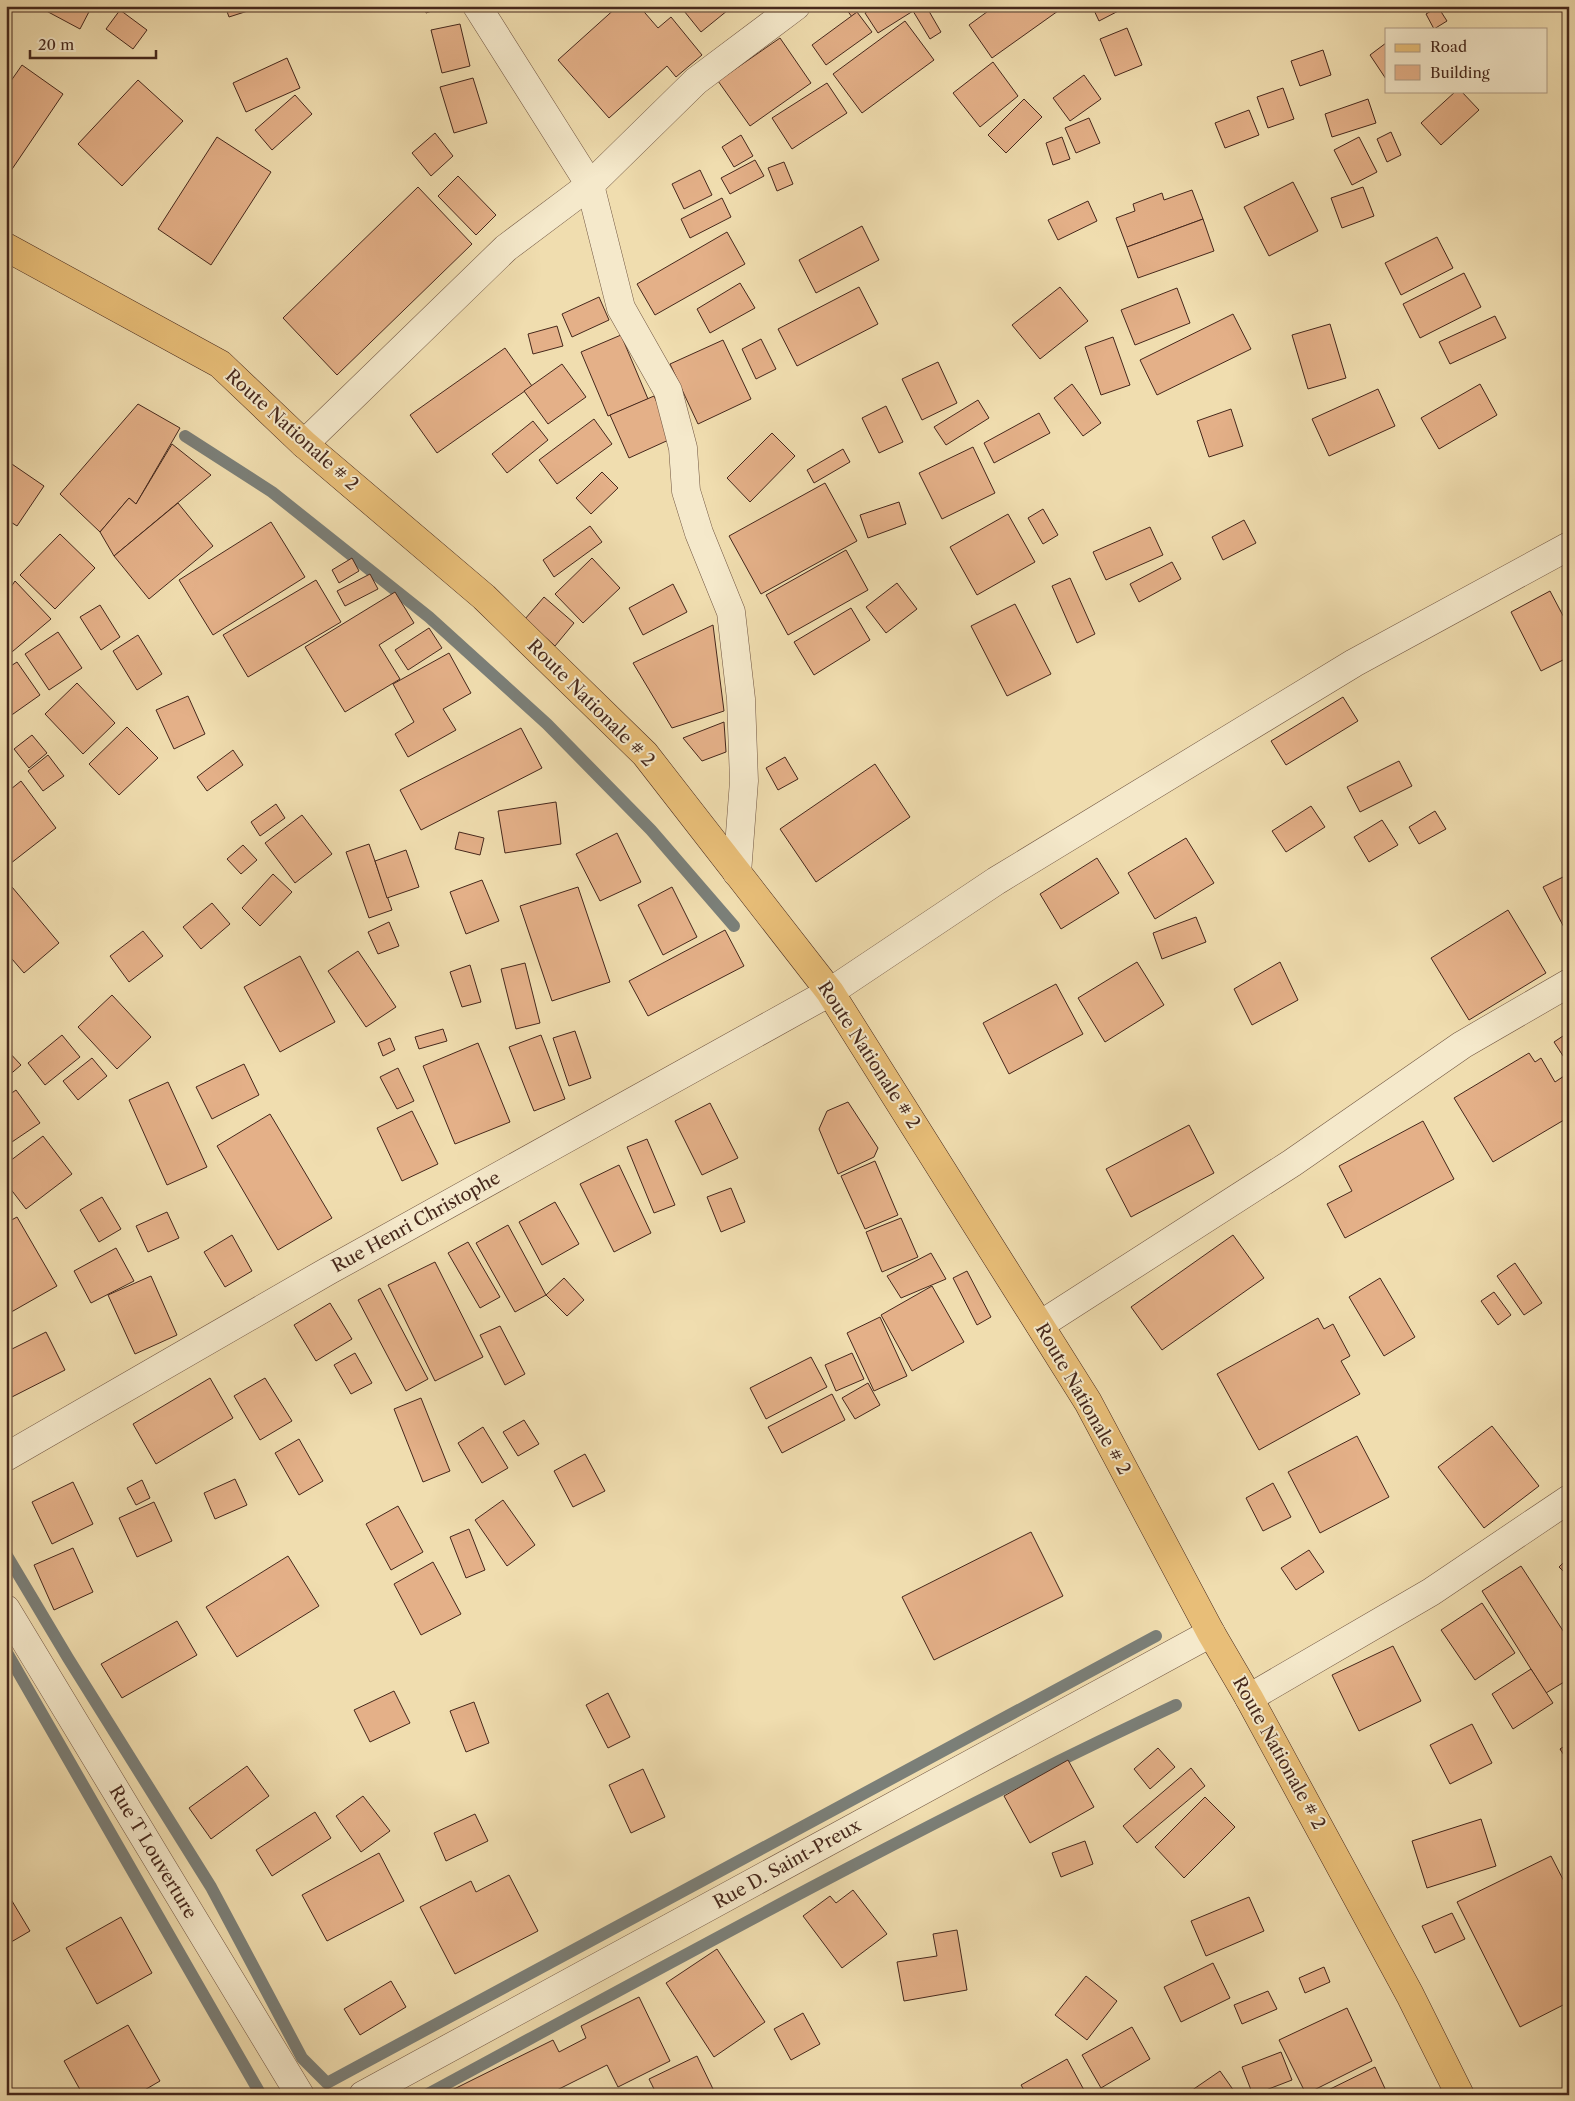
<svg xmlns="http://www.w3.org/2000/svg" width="1575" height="2101" viewBox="0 0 1575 2101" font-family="'Libre Caslon Text',serif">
	<rect width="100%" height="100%" fill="#f0ddaf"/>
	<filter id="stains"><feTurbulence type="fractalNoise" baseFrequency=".004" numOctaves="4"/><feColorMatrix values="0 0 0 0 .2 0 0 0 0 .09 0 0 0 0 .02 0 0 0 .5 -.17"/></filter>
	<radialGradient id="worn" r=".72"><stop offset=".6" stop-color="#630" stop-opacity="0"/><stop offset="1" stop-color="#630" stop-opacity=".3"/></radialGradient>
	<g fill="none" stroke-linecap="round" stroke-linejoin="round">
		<g stroke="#7b7f78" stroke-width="12">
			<polyline points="185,436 272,492 429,617 547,724 651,830 734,926"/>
			<polyline points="6,1554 68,1658 211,1887 302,2058 327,2083 1156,1636"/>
			<polyline points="6,1651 261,2095"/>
			<path d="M 426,2095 C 674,1961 921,1824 1176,1705"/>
		</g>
	</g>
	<g fill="#e4b088" stroke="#46281c">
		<polygon points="37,6 92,6 80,29"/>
		<polygon points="225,6 253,6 254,9 229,17"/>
		<polygon points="424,6 447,6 426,13"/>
		<polygon points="618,6 639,6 658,28 671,17 702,55 676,77 667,66 609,118 558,60"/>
		<polygon points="680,6 733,6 701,32"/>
		<polygon points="844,6 865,6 852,17"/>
		<polygon points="875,6 921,6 878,33 865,13"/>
		<polygon points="921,6 926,6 941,32 930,39 913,11"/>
		<polygon points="995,6 1065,6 992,58 969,25"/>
		<polygon points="1092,6 1128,6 1099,21"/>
		<polygon points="1438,7 1447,21 1434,29 1426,14"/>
		<polygon points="120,10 147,30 133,49 106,29"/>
		<polygon points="857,12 872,32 826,65 812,45"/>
		<polygon points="905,21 934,60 862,113 833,74"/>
		<polygon points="460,24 470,66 442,73 431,30"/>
		<polygon points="1127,28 1142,65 1115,76 1100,39"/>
		<polygon points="780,38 811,83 750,126 718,81"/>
		<polygon points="1386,43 1386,79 1370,55"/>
		<polygon points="1323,50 1331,75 1300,86 1291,61"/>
		<polygon points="287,58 300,88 246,112 233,83"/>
		<polygon points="993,62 1018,96 980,127 953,93"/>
		<polygon points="22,65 63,94 6,178 6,88"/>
		<polygon points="1084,75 1101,99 1070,121 1053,98"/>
		<polygon points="473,78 487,123 454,133 440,87"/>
		<polygon points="138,80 183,121 122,186 78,144"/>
		<polygon points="827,83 847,113 792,149 772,118"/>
		<polygon points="1283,88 1294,119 1268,128 1257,97"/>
		<polygon points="1456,91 1461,91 1479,110 1441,145 1421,123"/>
		<polygon points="295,95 312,114 272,150 255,130"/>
		<polygon points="1024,99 1042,117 1006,153 988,135"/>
		<polygon points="1368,99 1376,123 1332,137 1325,114"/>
		<polygon points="1249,110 1259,135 1225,148 1215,123"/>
		<polygon points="1089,118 1100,143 1076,153 1065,128"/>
		<polygon points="1391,132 1401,155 1387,162 1377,139"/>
		<polygon points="435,133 453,156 431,176 412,153"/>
		<polygon points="741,135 753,156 734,167 722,147"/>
		<polygon points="217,137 271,172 211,265 158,229"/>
		<polygon points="1062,137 1070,159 1053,165 1046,143"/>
		<polygon points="1359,137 1377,172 1352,185 1334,150"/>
		<polygon points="755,160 764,176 730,194 721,178"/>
		<polygon points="784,162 793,184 777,191 768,168"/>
		<polygon points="700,170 712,195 684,209 672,184"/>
		<polygon points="458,176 496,215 476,235 438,196"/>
		<polygon points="1293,182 1318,231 1269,256 1244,207"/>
		<polygon points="418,187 472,244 337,375 283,318"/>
		<polygon points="1363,187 1374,216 1342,228 1331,198"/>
		<polygon points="1192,190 1203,219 1127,247 1116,218 1135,211 1133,204 1162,193 1164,200"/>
		<polygon points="722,198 731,217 690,238 681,219"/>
		<polygon points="1088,201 1097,221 1058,240 1048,220"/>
		<polygon points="1203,219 1214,251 1138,278 1127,247"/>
		<polygon points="862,226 879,260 816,293 799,260"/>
		<polygon points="727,232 745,264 655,315 637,284"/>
		<polygon points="1437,237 1453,268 1401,295 1385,263"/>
		<polygon points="1464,273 1481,307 1420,338 1403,304"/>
		<polygon points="740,283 755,308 710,333 697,309"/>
		<polygon points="859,287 878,324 797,366 778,329"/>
		<polygon points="1060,287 1088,321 1040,359 1012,325"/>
		<polygon points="1177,288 1190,323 1135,345 1121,310"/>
		<polygon points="599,297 609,320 572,337 562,314"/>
		<polygon points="1233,314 1251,349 1157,395 1140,360"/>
		<polygon points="1495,316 1506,338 1450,364 1439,342"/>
		<polygon points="1330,324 1346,378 1308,389 1292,335"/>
		<polygon points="557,326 563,346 533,354 528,334"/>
		<polygon points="621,335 648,399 608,416 581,352"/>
		<polygon points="1113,337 1130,385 1101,395 1085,347"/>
		<polygon points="761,339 776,369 756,379 742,349"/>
		<polygon points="723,340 751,399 698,424 670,364"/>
		<polygon points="505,348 532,386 437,453 410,415"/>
		<polygon points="938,362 957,403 922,420 902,379"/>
		<polygon points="562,364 586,397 548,424 524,391"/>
		<polygon points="1072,384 1101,423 1083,436 1054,398"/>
		<polygon points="1480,384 1497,415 1439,449 1421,418"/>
		<polygon points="1378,389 1395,426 1329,456 1312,419"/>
		<polygon points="654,396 673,438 629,458 610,415"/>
		<polygon points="978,400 989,418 946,445 934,427"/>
		<polygon points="138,404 180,428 136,504 129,498 100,532 60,494"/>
		<polygon points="886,406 903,442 879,453 862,418"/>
		<polygon points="1231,409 1243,446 1209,457 1197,421"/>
		<polygon points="1039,413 1050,433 994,463 984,443"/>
		<polygon points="594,419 612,444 557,484 539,460"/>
		<polygon points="533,421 548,440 507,473 492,454"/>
		<polygon points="772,433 795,456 750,502 727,478"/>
		<polygon points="172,444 211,475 114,556 100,532 129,498 136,504"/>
		<polygon points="973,447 995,493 942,519 919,473"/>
		<polygon points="843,449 850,462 814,483 807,470"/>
		<polygon points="6,460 44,486 17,526 6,519"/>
		<polygon points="602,472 618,488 591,514 576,498"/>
		<polygon points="825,483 857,541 761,594 729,536"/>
		<polygon points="899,502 906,524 868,538 860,515"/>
		<polygon points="178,503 213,546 149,599 114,556"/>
		<polygon points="1043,509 1058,535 1043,544 1028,518"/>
		<polygon points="1008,514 1035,562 977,595 950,547"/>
		<polygon points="1244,520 1256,543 1223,560 1212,537"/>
		<polygon points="271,522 305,577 213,635 179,580"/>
		<polygon points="590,526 602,542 554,577 543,560"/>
		<polygon points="1150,527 1163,555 1106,580 1093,552"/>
		<polygon points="60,534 95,568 55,609 20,575"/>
		<polygon points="846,550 868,590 788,635 766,595"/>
		<polygon points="352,558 359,571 339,583 332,570"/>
		<polygon points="592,558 620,588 583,623 555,594"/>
		<polygon points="1172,562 1181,579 1139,602 1130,584"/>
		<polygon points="370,574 378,589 345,606 337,591"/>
		<polygon points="1070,578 1095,634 1077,643 1052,586"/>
		<polygon points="316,580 341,622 248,677 223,635"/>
		<polygon points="15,581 51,619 6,657 6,594"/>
		<polygon points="897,583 917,609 886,633 866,607"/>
		<polygon points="673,584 687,612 643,635 629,608"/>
		<polygon points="1550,591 1569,627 1569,657 1541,671 1511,612"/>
		<polygon points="395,592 414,623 379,645 400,679 345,712 305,647"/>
		<polygon points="544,597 574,623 555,646 525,619"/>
		<polygon points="1015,604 1051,674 1007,696 971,626"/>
		<polygon points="100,605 120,637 101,650 80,617"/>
		<polygon points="851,608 870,640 814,675 794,642"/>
		<polygon points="713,625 724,711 672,728 633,663"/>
		<polygon points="429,628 442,648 408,670 395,650"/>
		<polygon points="58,632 82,668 49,690 25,654"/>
		<polygon points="138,635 162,674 137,690 113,651"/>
		<polygon points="449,653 471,693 443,709 456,730 408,757 395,734 414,722 393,684"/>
		<polygon points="17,662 40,695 6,719 6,669"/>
		<polygon points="77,683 115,723 83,754 45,714"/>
		<polygon points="188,696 205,734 174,749 156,710"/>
		<polygon points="1343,697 1358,721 1286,765 1271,741"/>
		<polygon points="724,722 726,752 702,761 683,738"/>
		<polygon points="127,727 158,758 119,795 89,764"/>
		<polygon points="521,728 542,768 421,830 400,790"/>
		<polygon points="32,735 47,753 29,768 14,749"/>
		<polygon points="233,750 243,765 207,791 197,777"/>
		<polygon points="48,755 64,776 43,791 28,771"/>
		<polygon points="785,757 798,779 778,790 766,768"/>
		<polygon points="1399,761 1412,786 1360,812 1347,787"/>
		<polygon points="875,764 910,817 816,882 780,829"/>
		<polygon points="21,781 56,828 6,867 6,793"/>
		<polygon points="556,802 561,844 505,853 498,811"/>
		<polygon points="276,804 285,818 260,836 251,822"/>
		<polygon points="1311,806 1325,827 1286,852 1272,831"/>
		<polygon points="1435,811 1446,829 1419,844 1409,827"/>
		<polygon points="302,815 332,854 295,883 265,843"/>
		<polygon points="1382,820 1398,845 1369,862 1354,837"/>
		<polygon points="459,832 484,838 480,855 455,849"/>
		<polygon points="617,833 641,882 600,901 576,854"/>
		<polygon points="1186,838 1214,883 1155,919 1128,873"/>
		<polygon points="369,844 392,910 369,918 346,852"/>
		<polygon points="243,845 257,860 241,874 227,859"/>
		<polygon points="406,850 419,887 387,898 375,861"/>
		<polygon points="1097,858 1119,893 1061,929 1040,894"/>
		<polygon points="273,874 292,892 260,926 242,908"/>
		<polygon points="1569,874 1569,937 1543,887"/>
		<polygon points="482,880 499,921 466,934 450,892"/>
		<polygon points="12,887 59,943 24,973 6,952 6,891"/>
		<polygon points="578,887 610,982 552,1001 520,906"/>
		<polygon points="672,887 697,937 663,955 638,905"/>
		<polygon points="212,903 230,924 201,949 183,927"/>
		<polygon points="1508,910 1546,973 1469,1020 1431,958"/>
		<polygon points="1196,917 1206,942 1162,959 1153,933"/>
		<polygon points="389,922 399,946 378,954 368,932"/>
		<polygon points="725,930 744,966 648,1016 629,981"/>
		<polygon points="143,931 163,956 129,982 110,956"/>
		<polygon points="358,951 396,1007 366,1027 328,971"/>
		<polygon points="300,956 335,1022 280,1052 244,987"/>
		<polygon points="1137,962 1164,1005 1105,1042 1078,998"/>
		<polygon points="1280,962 1298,1000 1252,1025 1234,989"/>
		<polygon points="525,963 540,1023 516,1029 501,969"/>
		<polygon points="470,965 481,1002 462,1007 450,972"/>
		<polygon points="1056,984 1083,1034 1009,1074 983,1023"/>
		<polygon points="112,995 151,1037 117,1069 78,1027"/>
		<polygon points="443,1029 447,1041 419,1049 415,1037"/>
		<polygon points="575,1031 591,1078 569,1086 553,1038"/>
		<polygon points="1569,1032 1569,1065 1554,1042"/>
		<polygon points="62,1035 80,1057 45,1085 28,1063"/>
		<polygon points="541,1035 565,1099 534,1111 509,1047"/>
		<polygon points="390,1038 395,1050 383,1056 378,1043"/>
		<polygon points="478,1043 510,1122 455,1144 423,1066"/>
		<polygon points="6,1049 21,1065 6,1078"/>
		<polygon points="1529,1053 1535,1062 1541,1058 1555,1082 1564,1076 1569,1085 1569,1117 1493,1162 1454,1098"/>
		<polygon points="92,1058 107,1076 78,1100 63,1081"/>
		<polygon points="244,1064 259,1095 212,1119 196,1087"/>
		<polygon points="398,1068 414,1101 397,1109 380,1077"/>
		<polygon points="168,1082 207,1167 167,1185 129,1100"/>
		<polygon points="16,1090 40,1123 6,1146 6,1097"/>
		<polygon points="848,1102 878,1148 874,1157 838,1174 819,1129 827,1111"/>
		<polygon points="710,1103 738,1158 702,1175 675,1121"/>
		<polygon points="412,1111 438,1164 402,1181 377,1128"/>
		<polygon points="270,1114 332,1218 278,1250 217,1146"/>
		<polygon points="1423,1121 1454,1179 1345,1238 1327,1204 1352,1191 1339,1166"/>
		<polygon points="1189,1125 1214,1173 1131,1217 1106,1169"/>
		<polygon points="43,1136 72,1174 26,1209 6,1183 6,1164"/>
		<polygon points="647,1139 675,1205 654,1213 627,1147"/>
		<polygon points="875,1161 898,1215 865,1229 841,1176"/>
		<polygon points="619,1165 651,1233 614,1252 580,1184"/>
		<polygon points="731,1188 745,1222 721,1232 707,1197"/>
		<polygon points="102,1197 121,1229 99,1242 80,1210"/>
		<polygon points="555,1202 579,1244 542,1265 519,1222"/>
		<polygon points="167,1212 179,1238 148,1252 136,1226"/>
		<polygon points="17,1217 57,1286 6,1315 6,1223"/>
		<polygon points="901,1218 918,1257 882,1272 866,1232"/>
		<polygon points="508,1225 546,1295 515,1312 476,1243"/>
		<polygon points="232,1235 252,1271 225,1287 204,1252"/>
		<polygon points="1233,1235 1264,1278 1162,1350 1131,1307"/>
		<polygon points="468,1242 500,1297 480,1308 448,1253"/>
		<polygon points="116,1248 134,1281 91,1303 74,1271"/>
		<polygon points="931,1253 946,1279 901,1298 887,1276"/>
		<polygon points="435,1262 483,1357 435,1381 388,1285"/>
		<polygon points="1515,1263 1542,1303 1524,1315 1497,1276"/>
		<polygon points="967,1271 991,1317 977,1325 953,1278"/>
		<polygon points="151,1276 177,1335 135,1354 108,1295"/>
		<polygon points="564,1278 584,1300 567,1316 546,1295"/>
		<polygon points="1380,1278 1415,1337 1384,1356 1349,1297"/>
		<polygon points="932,1286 964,1342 912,1371 881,1315"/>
		<polygon points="380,1288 428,1379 406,1391 358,1300"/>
		<polygon points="1494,1292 1511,1315 1498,1325 1481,1301"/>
		<polygon points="330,1303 352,1339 316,1361 294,1325"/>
		<polygon points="880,1317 907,1376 874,1391 847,1333"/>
		<polygon points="1318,1318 1324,1329 1333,1324 1350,1356 1341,1361 1360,1394 1259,1450 1217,1374"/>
		<polygon points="500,1326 525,1374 505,1385 480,1335"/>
		<polygon points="46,1332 65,1370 6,1400 6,1352"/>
		<polygon points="355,1353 372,1383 351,1394 334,1365"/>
		<polygon points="852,1353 864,1379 836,1391 825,1365"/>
		<polygon points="811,1357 827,1387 766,1419 750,1388"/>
		<polygon points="210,1378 233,1418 156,1464 133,1424"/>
		<polygon points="265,1378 292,1421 260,1440 234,1396"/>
		<polygon points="868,1383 880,1405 855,1419 842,1398"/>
		<polygon points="832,1394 845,1420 782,1453 768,1427"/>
		<polygon points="421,1398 450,1471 423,1482 394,1409"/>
		<polygon points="524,1420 539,1444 518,1456 503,1432"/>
		<polygon points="1492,1426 1539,1486 1484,1528 1438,1467"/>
		<polygon points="483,1427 508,1468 482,1483 458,1443"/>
		<polygon points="1357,1436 1389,1497 1320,1533 1288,1472"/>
		<polygon points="299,1439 323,1481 299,1495 275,1453"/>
		<polygon points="585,1454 605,1491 573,1507 554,1471"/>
		<polygon points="235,1479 247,1505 215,1519 204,1493"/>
		<polygon points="142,1480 150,1498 136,1505 127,1488"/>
		<polygon points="73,1482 93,1524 52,1544 32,1502"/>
		<polygon points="1273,1483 1291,1517 1263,1531 1246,1498"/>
		<polygon points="503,1500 535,1545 507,1566 475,1520"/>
		<polygon points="154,1502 172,1541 137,1557 119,1518"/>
		<polygon points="398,1506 423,1552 391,1570 366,1524"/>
		<polygon points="469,1529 485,1570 466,1578 450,1537"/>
		<polygon points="1031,1532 1063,1596 934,1660 902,1597"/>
		<polygon points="73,1548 93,1592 54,1610 34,1565"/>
		<polygon points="1309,1550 1324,1572 1296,1590 1281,1568"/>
		<polygon points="288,1556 319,1606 237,1657 206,1607"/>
		<polygon points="1569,1557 1569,1577 1559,1567"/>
		<polygon points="433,1562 461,1614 421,1635 394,1584"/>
		<polygon points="1521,1566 1569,1640 1569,1679 1546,1693 1482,1591"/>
		<polygon points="1482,1603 1515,1653 1475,1680 1441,1630"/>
		<polygon points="177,1621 197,1655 122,1698 101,1664"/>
		<polygon points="1393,1646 1421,1701 1359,1731 1332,1675"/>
		<polygon points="1531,1669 1553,1703 1513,1729 1492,1694"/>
		<polygon points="394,1691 410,1723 370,1742 354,1710"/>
		<polygon points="608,1693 630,1737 608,1748 586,1705"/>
		<polygon points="474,1702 489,1743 466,1752 450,1711"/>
		<polygon points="1472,1724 1492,1763 1450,1784 1430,1745"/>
		<polygon points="1569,1743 1569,1763 1560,1749"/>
		<polygon points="1158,1748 1175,1767 1150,1789 1134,1769"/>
		<polygon points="1068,1760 1094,1807 1030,1843 1004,1796"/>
		<polygon points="247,1766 269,1796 211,1839 189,1808"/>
		<polygon points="1191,1768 1205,1786 1137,1843 1123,1826"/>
		<polygon points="643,1769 665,1817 631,1833 609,1785"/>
		<polygon points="363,1796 390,1831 361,1852 336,1816"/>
		<polygon points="1205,1797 1235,1827 1184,1878 1155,1847"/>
		<polygon points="315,1812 331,1838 272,1876 256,1850"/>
		<polygon points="475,1814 488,1841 446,1861 434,1833"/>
		<polygon points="1481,1819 1496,1866 1427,1888 1412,1841"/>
		<polygon points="1085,1841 1093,1864 1061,1877 1052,1853"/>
		<polygon points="379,1853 404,1901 327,1941 302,1895"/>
		<polygon points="1551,1856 1569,1891 1569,2002 1520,2027 1457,1902"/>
		<polygon points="509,1875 538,1931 455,1974 420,1907 471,1881 476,1892"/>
		<polygon points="853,1890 887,1934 842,1968 803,1916 830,1896 836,1903"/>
		<polygon points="6,1891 30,1931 6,1945"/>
		<polygon points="1249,1897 1264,1931 1206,1956 1191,1921"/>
		<polygon points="1452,1913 1465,1939 1435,1953 1422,1926"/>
		<polygon points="121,1917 152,1973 97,2004 66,1948"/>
		<polygon points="957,1930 967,1990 904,2001 897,1962 937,1956 933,1934"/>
		<polygon points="717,1949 765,2022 714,2057 666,1983"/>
		<polygon points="1213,1963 1230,1998 1181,2022 1164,1987"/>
		<polygon points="1324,1967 1330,1982 1305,1993 1299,1978"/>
		<polygon points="1086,1976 1117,2001 1087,2040 1055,2015"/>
		<polygon points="391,1981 406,2007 360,2035 344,2009"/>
		<polygon points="1268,1991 1277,2009 1242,2024 1234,2005"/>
		<polygon points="639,1997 670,2061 618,2087 607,2065 547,2095 452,2095 450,2091 553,2040 559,2052 586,2038 581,2026"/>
		<polygon points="1347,2008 1372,2061 1306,2094 1279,2040"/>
		<polygon points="803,2013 820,2044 791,2060 774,2029"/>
		<polygon points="128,2025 160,2081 136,2095 83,2095 64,2061"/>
		<polygon points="1132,2027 1150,2059 1101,2088 1082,2055"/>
		<polygon points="1281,2052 1292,2080 1253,2095 1242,2067"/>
		<polygon points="697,2056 713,2089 700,2095 657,2095 649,2079"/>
		<polygon points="1067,2059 1084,2090 1075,2095 1027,2095 1021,2085"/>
		<polygon points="1375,2067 1388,2095 1318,2095"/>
		<polygon points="1220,2071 1234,2091 1228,2095 1185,2095"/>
	</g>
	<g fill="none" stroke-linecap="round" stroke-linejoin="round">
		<g stroke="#705541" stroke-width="29">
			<g id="street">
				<polyline points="477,6 590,185 621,308 668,391 683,448 686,491 699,533 731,612 741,699 744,781 737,873"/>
				<polyline points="304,444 506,248 590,185 696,81 796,6"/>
				<polyline points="1040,1325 1292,1163 1462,1045 1569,983"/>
				<polyline points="6,1457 328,1271 830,992 996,881 1354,663 1569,546"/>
				<polyline points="6,1609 300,2095"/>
				<polyline points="1249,1698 1431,1592 1569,1499"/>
				<polyline points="363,2095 1211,1633"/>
			</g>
		</g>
		<g stroke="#46281c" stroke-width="29">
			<polyline id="primary" points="6,247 220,364 304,444 484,597 645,754 830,992 1088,1402 1211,1633 1249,1698 1410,1995 1460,2095"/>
		</g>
		<use href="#street" stroke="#f5e9cb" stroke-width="28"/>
		<use href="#primary" stroke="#e8be78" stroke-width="28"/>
	</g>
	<g text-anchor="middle" stroke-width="4" stroke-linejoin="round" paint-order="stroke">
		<g font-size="18" fill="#46281c" stroke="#f5e9cb">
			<text transform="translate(292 430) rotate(42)" y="6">Route Nationale # 2</text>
			<text transform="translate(591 703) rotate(45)" y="6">Route Nationale # 2</text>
			<text transform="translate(869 1055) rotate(57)" y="6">Route Nationale # 2</text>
			<text transform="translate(416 1222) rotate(-29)" y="6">Rue Henri Christophe</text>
			<text transform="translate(1083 1399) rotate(60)" y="6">Route Nationale # 2</text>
			<text transform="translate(1279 1753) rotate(61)" y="6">Route Nationale # 2</text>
			<text transform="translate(153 1852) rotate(59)" y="6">Rue T Louverture</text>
			<text transform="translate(787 1864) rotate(-29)" y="6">Rue D. Saint-Preux</text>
		</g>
	</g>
	<rect width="1575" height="2101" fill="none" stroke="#f0ddaf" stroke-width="25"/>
	<rect x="8" y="8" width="1560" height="2086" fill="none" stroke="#46281c" stroke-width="2.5"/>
	<rect x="12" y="12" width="1550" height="2076" fill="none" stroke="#46281c"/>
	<rect x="1385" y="28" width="162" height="65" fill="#f5e9cb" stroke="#af9c85"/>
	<rect x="1395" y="44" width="25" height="8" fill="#e8be78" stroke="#af9c85"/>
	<text x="1430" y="52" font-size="15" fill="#46281c">Road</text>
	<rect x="1395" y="65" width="25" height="15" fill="#e4b088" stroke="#af9c85"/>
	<text x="1430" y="78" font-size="15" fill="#46281c">Building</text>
	<path d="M30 50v8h126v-8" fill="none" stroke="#46281c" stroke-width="2.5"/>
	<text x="38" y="50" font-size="15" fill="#46281c" stroke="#f5e9cb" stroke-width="4" paint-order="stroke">20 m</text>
	<rect width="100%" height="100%" filter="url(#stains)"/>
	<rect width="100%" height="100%" fill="url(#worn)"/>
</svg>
